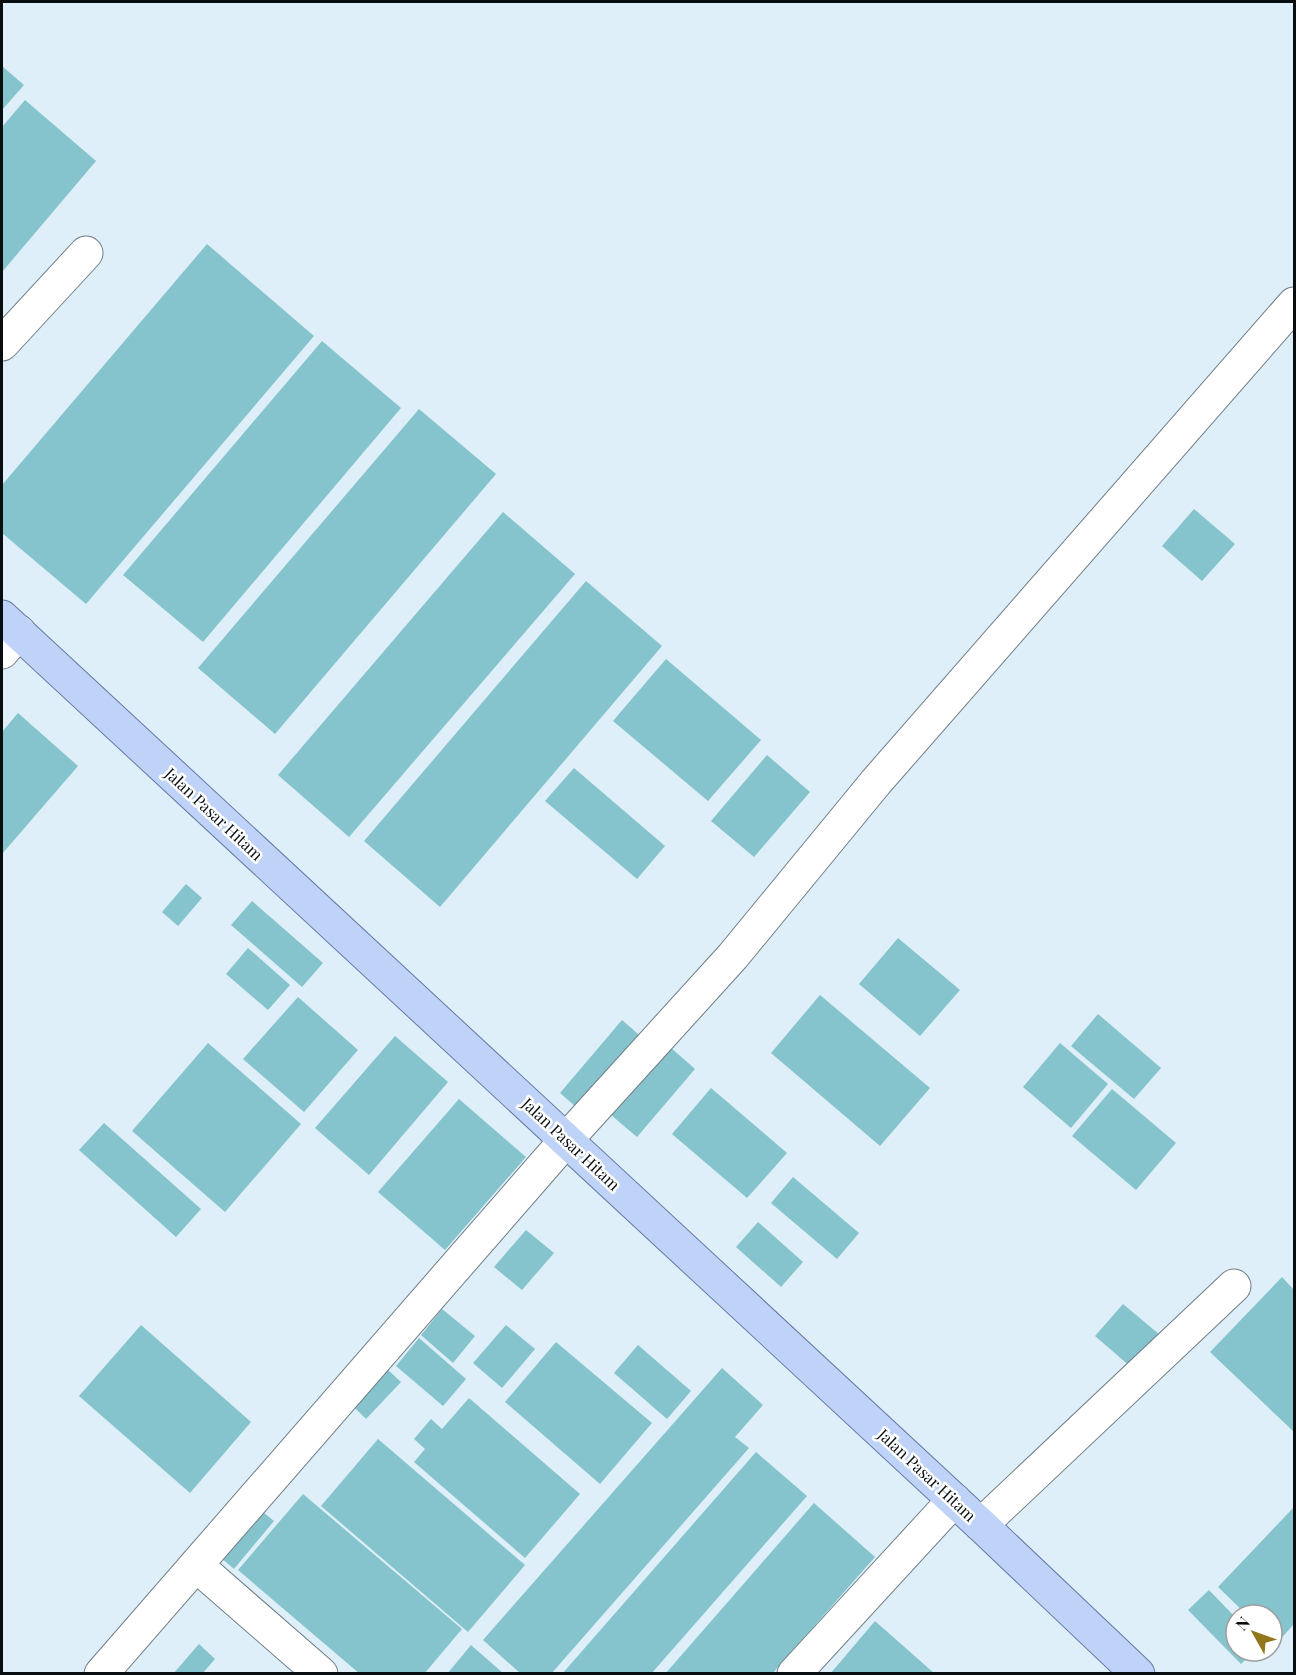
<svg xmlns="http://www.w3.org/2000/svg" width="1296" height="1675" viewBox="0 0 1296 1675" font-family="'Playfair Display',serif">
	<rect width="100%" height="100%" fill="#deeff9"/>
	<g fill="#85c4cc">
		<polygon points="2,66 24,85 2,110"/>
		<polygon points="25,100 96,161 2,272 2,127"/>
		<polygon points="207,244 314,336 86,604 2,533 2,485"/>
		<polygon points="322,341 401,408 203,642 123,575"/>
		<polygon points="419,409 496,474 275,734 198,668"/>
		<polygon points="1194,509 1235,544 1202,581 1162,546"/>
		<polygon points="503,512 575,574 349,837 278,775"/>
		<polygon points="586,581 662,646 440,907 364,841"/>
		<polygon points="666,659 761,740 708,801 613,721"/>
		<polygon points="18,713 78,766 2,854 2,732"/>
		<polygon points="767,755 810,792 754,857 711,821"/>
		<polygon points="574,768 665,846 637,879 545,801"/>
		<polygon points="186,884 202,898 178,926 162,912"/>
		<polygon points="252,901 323,963 302,987 231,925"/>
		<polygon points="898,938 960,990 920,1036 859,984"/>
		<polygon points="248,948 290,985 268,1010 226,974"/>
		<polygon points="820,995 930,1088 880,1146 771,1053"/>
		<polygon points="298,997 358,1050 304,1112 243,1059"/>
		<polygon points="1098,1014 1161,1068 1134,1099 1071,1046"/>
		<polygon points="622,1020 645,1040 583,1113 560,1093"/>
		<polygon points="395,1036 448,1082 369,1175 315,1128"/>
		<polygon points="208,1043 301,1124 225,1212 132,1131"/>
		<polygon points="1060,1043 1108,1084 1071,1128 1023,1087"/>
		<polygon points="670,1047 695,1069 637,1137 611,1115"/>
		<polygon points="711,1088 787,1153 747,1198 672,1134"/>
		<polygon points="1112,1089 1176,1143 1136,1190 1072,1136"/>
		<polygon points="459,1099 526,1157 445,1250 378,1192"/>
		<polygon points="104,1123 201,1209 176,1237 79,1150"/>
		<polygon points="793,1177 859,1233 837,1259 771,1203"/>
		<polygon points="758,1222 803,1262 781,1287 736,1247"/>
		<polygon points="526,1230 554,1253 522,1290 494,1267"/>
		<polygon points="1282,1277 1294,1290 1294,1432 1210,1352"/>
		<polygon points="1123,1304 1160,1335 1132,1368 1095,1336"/>
		<polygon points="442,1309 475,1336 453,1363 421,1335"/>
		<polygon points="141,1325 251,1422 190,1493 79,1396"/>
		<polygon points="506,1325 535,1349 502,1388 473,1363"/>
		<polygon points="419,1338 466,1379 443,1406 396,1366"/>
		<polygon points="556,1342 652,1423 600,1484 505,1402"/>
		<polygon points="638,1345 691,1391 667,1419 614,1373"/>
		<polygon points="722,1368 763,1405 735,1437 749,1448 551,1674 521,1674 483,1640"/>
		<polygon points="387,1369 401,1382 366,1419 352,1405"/>
		<polygon points="469,1398 580,1494 525,1558 414,1462 425,1449 414,1439 431,1419 442,1429"/>
		<polygon points="378,1439 525,1565 468,1632 321,1506"/>
		<polygon points="756,1452 807,1496 651,1674 562,1674"/>
		<polygon points="303,1494 462,1629 424,1674 360,1674 238,1570"/>
		<polygon points="814,1503 875,1557 772,1674 665,1674"/>
		<polygon points="254,1505 274,1521 234,1569 214,1552"/>
		<polygon points="1294,1507 1294,1624 1277,1643 1272,1639 1272,1615 1247,1615 1218,1587"/>
		<polygon points="1209,1590 1236,1618 1236,1651 1254,1651 1241,1664 1188,1610"/>
		<polygon points="875,1621 935,1674 830,1674"/>
		<polygon points="199,1644 215,1659 202,1674 173,1674"/>
		<polygon points="471,1645 504,1674 447,1674"/>
	</g>
	<g fill="none" stroke-linecap="round" stroke-linejoin="round">
		<g stroke="#707e87" stroke-width="35">
			<g id="minor">
				<polyline points="2,344 86,253"/>
				<polyline points="2,652 19,632"/>
				<polyline points="981,1525 1234,1286"/>
				<polyline points="196,1565 321,1674"/>
				<polyline points="101,1674 566,1140 733,956 876,782 1294,304"/>
				<polyline points="794,1674 954,1500"/>
			</g>
		</g>
		<g stroke="#647aa4" stroke-width="35">
			<polyline id="major" points="2,617 981,1525 1138,1674"/>
		</g>
		<use href="#minor" stroke="#fff" stroke-width="33"/>
		<use href="#major" stroke="#bfd3f8" stroke-width="33"/>
	</g>
	<g text-anchor="middle" stroke-width="5" stroke-linejoin="round" paint-order="stroke">
		<g font-size="16" fill="#080d10" stroke="#fff">
			<text transform="translate(214 814) rotate(43)" y="6">Jalan Pasar Hitam</text>
			<text transform="translate(571 1144) rotate(43)" y="6">Jalan Pasar Hitam</text>
			<text transform="translate(927 1475) rotate(43)" y="6">Jalan Pasar Hitam</text>
		</g>
	</g>
	<rect width="1296" height="1675" fill="none" stroke="#080d10" stroke-width="6"/>
	<g transform="translate(1254 1633) rotate(310)"><circle r="28" fill="#ffffff" stroke="#9c9e9f" stroke-width="1.5"/>
	<path d="M0-4.5L10 22L0 15L-10 22Z" fill="#91761c"/>
	<text y="-9" font-size="16" font-weight="bold" text-anchor="middle" fill="#080d10">N</text>
	</g>
</svg>
